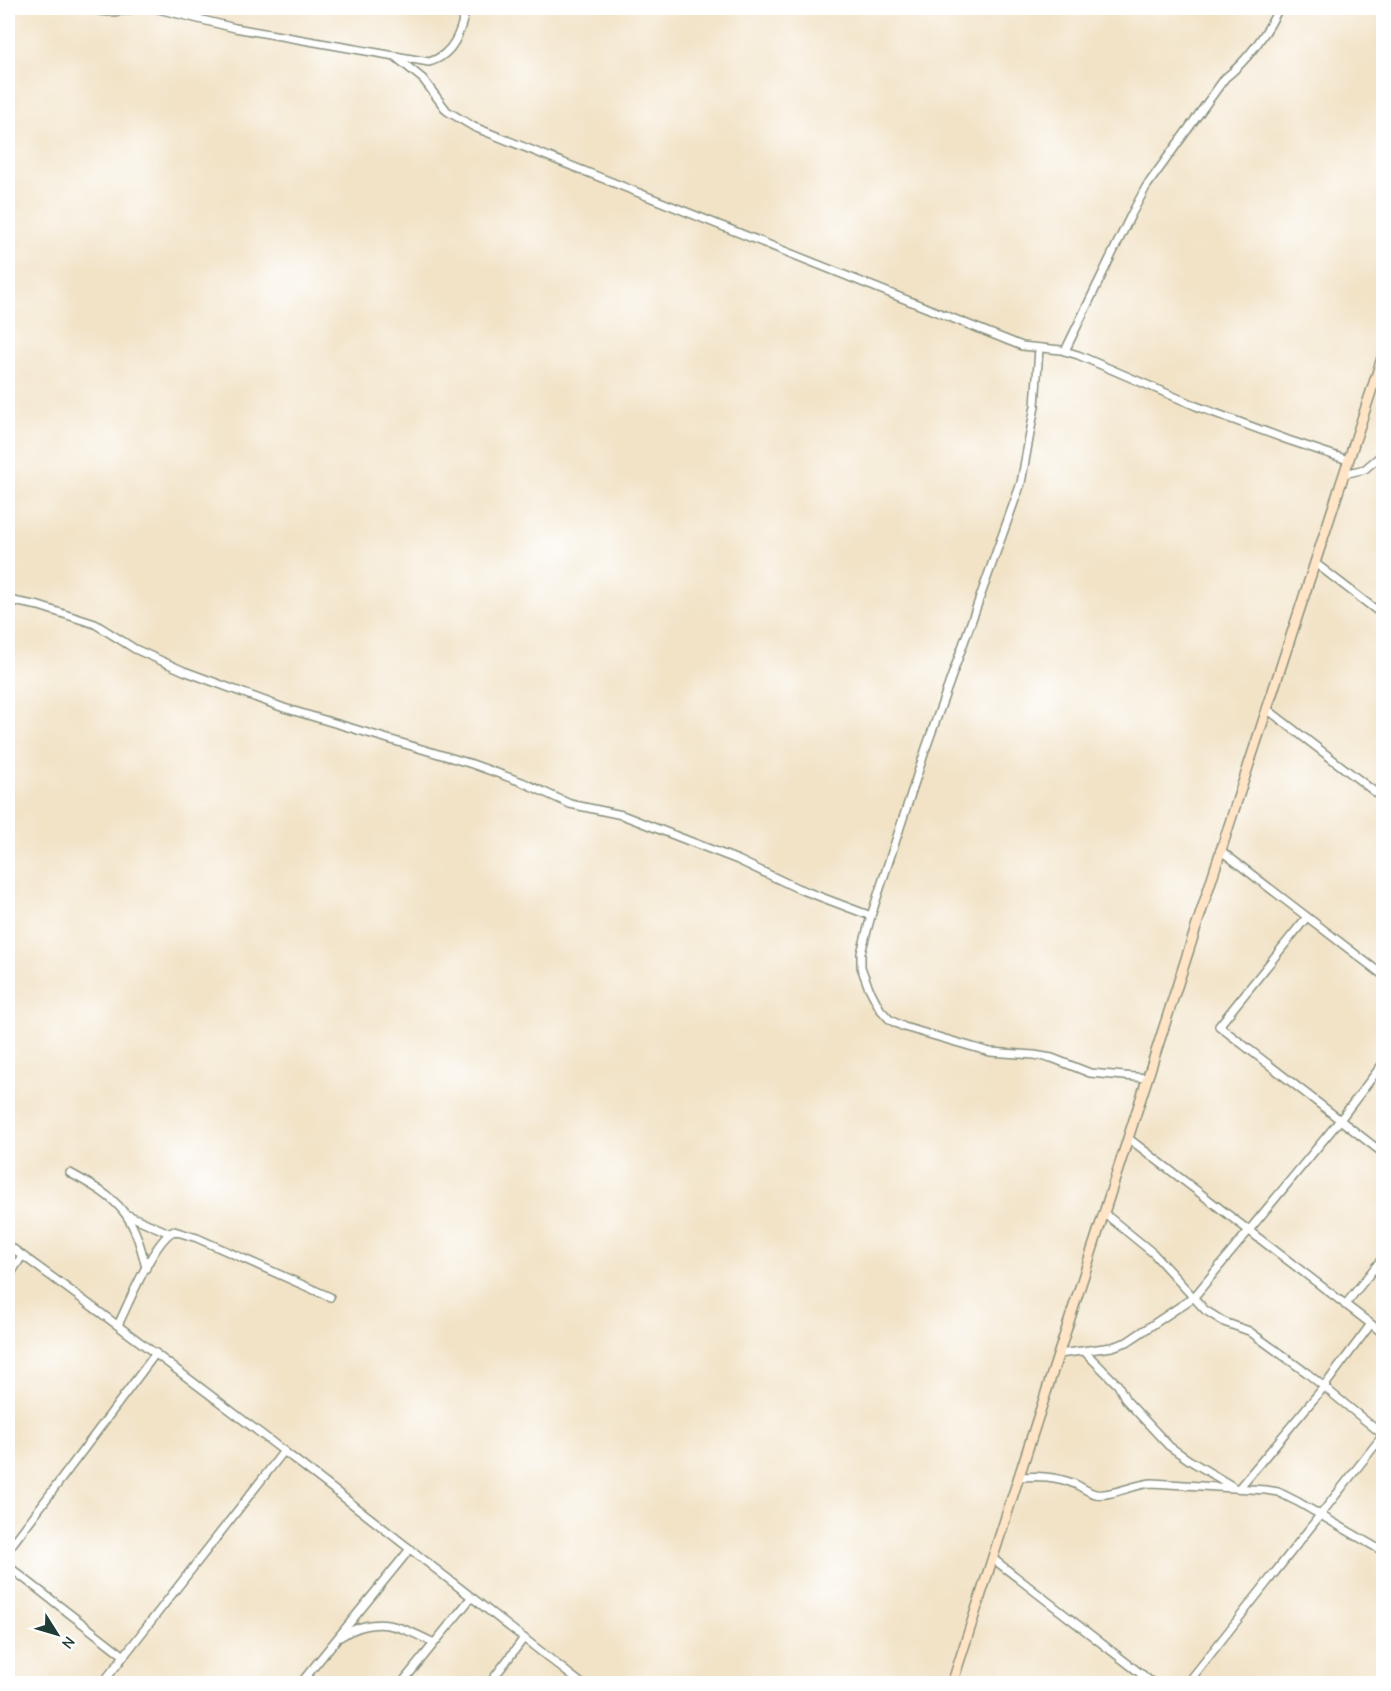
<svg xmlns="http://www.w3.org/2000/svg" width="1391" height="1691" viewBox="0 0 1391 1691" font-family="'Comic Neue',sans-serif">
	<rect width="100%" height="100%" fill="#fff"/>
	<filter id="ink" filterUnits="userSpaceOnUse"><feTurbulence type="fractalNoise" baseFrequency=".0167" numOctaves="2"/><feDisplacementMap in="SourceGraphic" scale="12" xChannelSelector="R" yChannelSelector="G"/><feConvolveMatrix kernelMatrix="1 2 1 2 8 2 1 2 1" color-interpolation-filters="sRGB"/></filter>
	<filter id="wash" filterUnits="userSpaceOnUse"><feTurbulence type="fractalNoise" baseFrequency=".008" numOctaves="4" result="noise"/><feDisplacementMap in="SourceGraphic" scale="24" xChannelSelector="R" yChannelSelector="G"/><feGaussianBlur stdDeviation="1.35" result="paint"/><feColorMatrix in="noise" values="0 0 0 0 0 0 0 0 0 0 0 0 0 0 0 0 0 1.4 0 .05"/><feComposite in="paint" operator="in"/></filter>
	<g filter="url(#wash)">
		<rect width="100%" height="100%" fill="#f2e3c7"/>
	</g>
	<g filter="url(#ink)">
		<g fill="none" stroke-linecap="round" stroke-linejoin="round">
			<g stroke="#88907e" stroke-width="10">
				<g id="street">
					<path d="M 85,8 C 104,12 117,14 135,8"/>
					<path d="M 154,8 L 235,28 L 429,62 C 454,55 461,31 466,8"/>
					<polyline points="8,21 10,8"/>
					<polyline points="397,58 423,79 447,111 474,127 1022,346 1061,350 1078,355 1196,406 1288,440 1348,460"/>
					<polyline points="1039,348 1035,406 1021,483 926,748 871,916 861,953 861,967 868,986 880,1009 890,1020 904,1027 990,1052 1034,1055 1052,1058 1090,1073 1147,1078"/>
					<path d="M 1065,351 L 1131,215 L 1146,187 L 1225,78 C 1247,61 1267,33 1279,8"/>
					<polyline points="1344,474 1365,469 1384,453"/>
					<polyline points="1315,563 1384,616"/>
					<polyline points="8,600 39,606 95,624 135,649 184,671 284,708 472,764 522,782 570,804 622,815 738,860 797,888 871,916"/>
					<polyline points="1267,709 1384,799"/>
					<polyline points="1220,850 1384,976"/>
					<polyline points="1306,918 1219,1026 1384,1154"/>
					<polyline points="1128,1138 1384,1334"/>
					<path d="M 70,1173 C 120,1200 133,1212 146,1268"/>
					<polyline points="1104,1213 1153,1253 1205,1310 1224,1322 1249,1331 1307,1373 1383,1435"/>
					<polyline points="128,1215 169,1233"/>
					<path d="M 8,1245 C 203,1386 393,1535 582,1684"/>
					<polyline points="8,1278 22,1256"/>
					<polyline points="1345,1305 1384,1256"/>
					<path d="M 118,1325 C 129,1303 154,1240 174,1231 L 197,1238 L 330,1297"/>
					<polyline points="1085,1352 1118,1385 1126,1400 1169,1446 1189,1460 1232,1486"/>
					<polyline points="1059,1354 1112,1347 1127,1342 1194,1297 1340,1120 1384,1062"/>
					<path d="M 1019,1477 C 1040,1476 1055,1476 1075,1484 C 1082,1487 1089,1493 1096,1494 C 1109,1497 1135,1484 1152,1483 L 1266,1490 L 1278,1492 L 1298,1502 L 1384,1552"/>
					<polyline points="1239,1488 1323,1388 1371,1324"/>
					<polyline points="8,1550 156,1353"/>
					<polyline points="992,1558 1154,1684"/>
					<polyline points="8,1566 123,1655"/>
					<path d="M 340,1637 C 376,1614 400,1626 434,1643"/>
					<polyline points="102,1684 284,1451"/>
					<polyline points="300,1684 410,1549"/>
					<polyline points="401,1684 471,1598"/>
					<polyline points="489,1684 524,1638"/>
					<polyline points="1136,1684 1143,1675"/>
					<polyline points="1187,1684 1384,1434"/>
					<polyline points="1381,1684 1384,1681"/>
				</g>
			</g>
			<g stroke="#88907e" stroke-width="12">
				<polyline id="secondary" points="952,1684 1233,813 1384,352"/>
			</g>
			<use href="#street" stroke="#fff" stroke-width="7"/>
			<use href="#secondary" stroke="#ffe4c6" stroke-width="9"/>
		</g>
	</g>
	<rect width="1391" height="1691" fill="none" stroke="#fff" stroke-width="30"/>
	<g transform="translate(57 1634) rotate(127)" stroke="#ffffff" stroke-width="4.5" paint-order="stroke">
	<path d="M0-4.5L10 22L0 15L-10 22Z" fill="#1f3d34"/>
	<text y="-9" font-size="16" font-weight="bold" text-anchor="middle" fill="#1f3d34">N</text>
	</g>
</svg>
